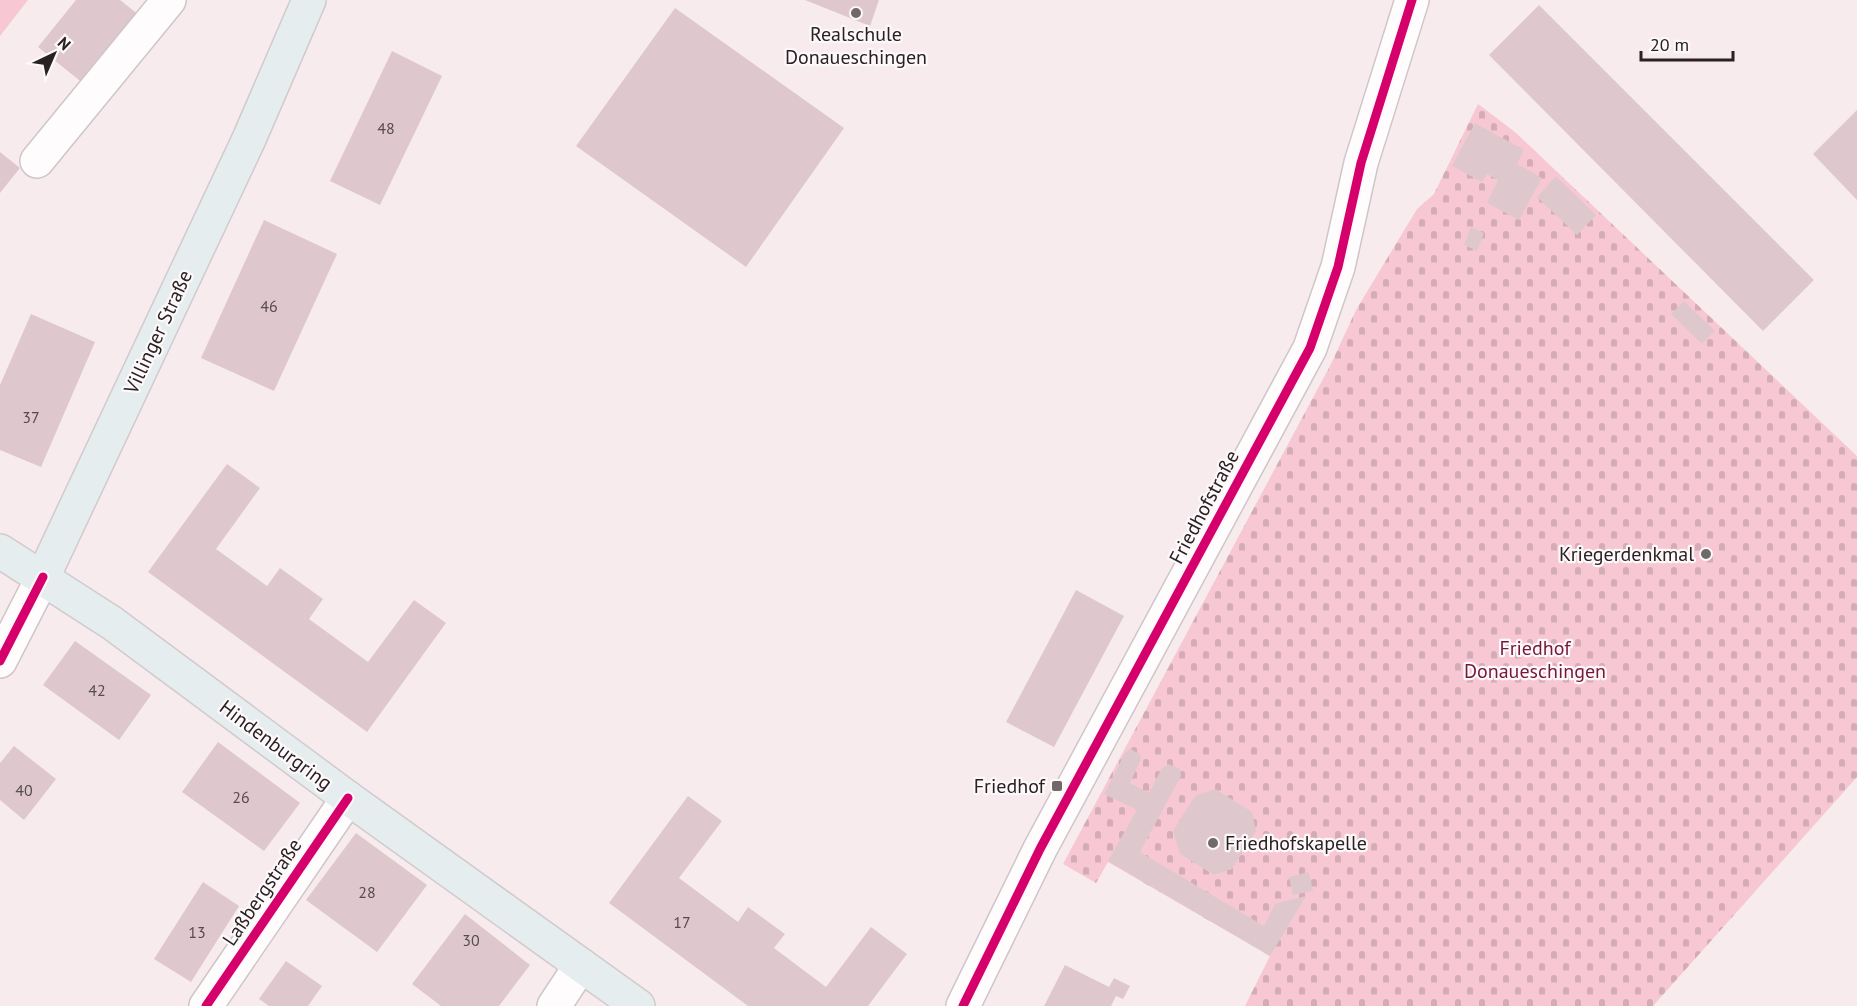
<svg xmlns="http://www.w3.org/2000/svg" width="1857" height="1006" viewBox="0 0 1857 1006" font-family="'PT Sans',sans-serif">
	<defs>
		<pattern id="cemetery-stones" width="16" height="16" patternUnits="userSpaceOnUse" patternTransform="scale(1.5)"><rect width="16" height="16" fill="#f7c8d3"/><path d="M2 7V4a2 2 0 0 1 4 0v3zM10 15v-3a2 2 0 0 1 4 0v3z" fill="#d4acb5"/></pattern>
	</defs>
	<rect width="100%" height="100%" fill="#f7ebee"/>
	<polygon fill="#f7c8d3" points="0,0 28,0 0,36"/>
	<polygon fill="url(#cemetery-stones)" points="1478,104 1515,132 1857,456 1857,777 1653,1006 1245,1006 1270,956 1108,862 1096,883 1063,864 1331,364 1356,310 1417,209 1434,194"/>
	<g fill="#dec8ce">
		<polygon points="76,0 120,0 139,15 84,84 38,47"/>
		<polygon points="805,0 879,0 870,26"/>
		<polygon points="1539,5 1814,280 1763,331 1489,55"/>
		<polygon points="675,8 844,128 746,267 576,146"/>
		<polygon points="392,51 442,76 380,205 330,181"/>
		<polygon points="1857,110 1857,200 1813,154"/>
		<polygon points="1475,123 1524,150 1517,164 1542,178 1519,220 1487,203 1498,180 1487,174 1482,182 1452,166"/>
		<polygon points="0,152 20,168 0,193"/>
		<polygon points="1556,176 1596,215 1577,235 1537,197"/>
		<polygon points="264,220 337,254 274,391 201,358"/>
		<polygon points="1471,227 1484,233 1477,251 1464,245"/>
		<polygon points="1684,301 1715,331 1702,344 1671,314"/>
		<polygon points="31,314 95,342 41,467 0,450 0,385"/>
		<polygon points="227,464 260,488 216,549 267,586 280,568 323,599 309,619 368,662 414,600 446,623 367,732 148,572"/>
		<polygon points="1076,590 1124,616 1054,747 1006,722"/>
		<polygon points="75,641 151,695 119,740 43,685"/>
		<polygon points="218,742 300,803 264,851 182,792"/>
		<polygon points="14,746 56,779 24,820 0,800 0,763"/>
		<polygon points="1130,749 1140,754 1141,759 1130,783 1149,793 1162,768 1168,764 1180,769 1181,776 1140,852 1264,926 1275,904 1306,896 1270,956 1108,861 1137,810 1104,794 1125,753"/>
		<polygon points="1215,789 1252,812 1256,831 1232,869 1214,875 1180,854 1173,831 1195,796"/>
		<polygon points="688,796 722,821 679,878 738,922 748,907 785,934 774,948 826,987 871,927 907,954 868,1006 748,1006 609,903"/>
		<polygon points="356,833 427,885 377,952 306,900"/>
		<polygon points="1309,872 1313,891 1293,895 1289,877"/>
		<polygon points="203,882 239,906 191,982 154,959"/>
		<polygon points="465,914 530,965 499,1006 441,1006 412,984"/>
		<polygon points="286,961 322,986 308,1006 269,1006 259,999"/>
		<polygon points="1065,965 1109,987 1114,978 1130,986 1123,999 1116,996 1111,1006 1044,1006"/>
	</g>
	<g fill="none" stroke-linecap="round" stroke-linejoin="round">
		<g stroke="#cfc6c8" stroke-width="36">
			<g id="minor">
				<polyline points="37,161 169,0"/>
				<polyline points="0,661 43,577"/>
				<polyline points="206,1006 348,798"/>
				<polyline points="554,1006 581,965"/>
				<polyline points="963,1006 1040,849 1310,348 1338,267 1361,163 1412,0"/>
			</g>
		</g>
		<g stroke="#d1cbcd" stroke-width="36">
			<g id="major">
				<polyline points="0,551 112,623 348,798 638,1006"/>
				<polyline points="43,577 249,139 309,0"/>
			</g>
		</g>
		<use href="#minor" stroke="#fefcfc" stroke-width="33"/>
		<use href="#major" stroke="#e5edee" stroke-width="33"/>
		<g stroke="#fdf8f9" stroke-width="13">
			<g id="cycleway">
				<polyline points="0,661 43,577"/>
				<polyline points="206,1006 348,798"/>
				<polyline points="963,1006 1040,849 1310,348 1338,267 1361,163 1412,0"/>
			</g>
		</g>
		<use href="#cycleway" stroke="#d6006c" stroke-width="9"/>
	</g>
	<g fill="#71686a" stroke="#fdf8f9" stroke-width="2">
		<circle cx="856" cy="13" r="6"/>
		<circle cx="1706" cy="554" r="6"/>
		<rect x="1051" y="780" width="12" height="12" rx="3"/>
		<circle cx="1213" cy="843" r="6"/>
	</g>
	<g text-anchor="middle" stroke-width="4.5" stroke-linejoin="round" paint-order="stroke">
		<g font-size="16" fill="#564b4e">
			<text x="386" y="134">48</text>
			<text x="269" y="312">46</text>
			<text x="31" y="423">37</text>
			<text x="97" y="696">42</text>
			<text x="24" y="796">40</text>
			<text x="241" y="803">26</text>
			<text x="367" y="898">28</text>
			<text x="682" y="928">17</text>
			<text x="197" y="938">13</text>
			<text x="471" y="946">30</text>
		</g>
		<g font-size="20" fill="#292123" stroke="#fdf8f9" text-anchor="end">
			<text x="856" y="41" text-anchor="middle">Realschule<tspan x="856" dy="23">Donaueschingen</tspan></text>
			<text x="1694" y="561">Kriegerdenkmal</text>
			<text x="1045" y="793">Friedhof</text>
			<text x="1225" y="850" text-anchor="start">Friedhofskapelle</text>
		</g>
		<g font-size="20" fill="#292123" stroke="#fdf8f9">
			<text transform="translate(158 332) rotate(-65)" y="7">Villinger Straße</text>
			<text transform="translate(1204 507) rotate(-62)" y="7">Friedhofstraße</text>
			<text transform="translate(276 745) rotate(37)" y="7">Hindenburgring</text>
			<text transform="translate(262 892) rotate(-56)" y="7">Laßbergstraße</text>
		</g>
		<g font-size="20" fill="#77163a" stroke="#fdf8f9">
			<text x="1535" y="655">Friedhof<tspan x="1535" dy="23">Donaueschingen</tspan></text>
		</g>
	</g>
	<g transform="translate(54 54) rotate(44)" stroke="#fdf8f9" stroke-width="4.5" paint-order="stroke">
	<path d="M0-4.5L10 22L0 15L-10 22Z" fill="#292123"/>
	<text y="-9" font-size="16" font-weight="bold" text-anchor="middle" fill="#292123">N</text>
	</g>
	<path d="M1641 51v9h92v-9" fill="none" stroke="#292123" stroke-width="3"/>
	<text x="1650" y="51" font-size="18" fill="#292123" stroke="#fdf8f9" stroke-width="4.5" paint-order="stroke">20 m</text>
</svg>
